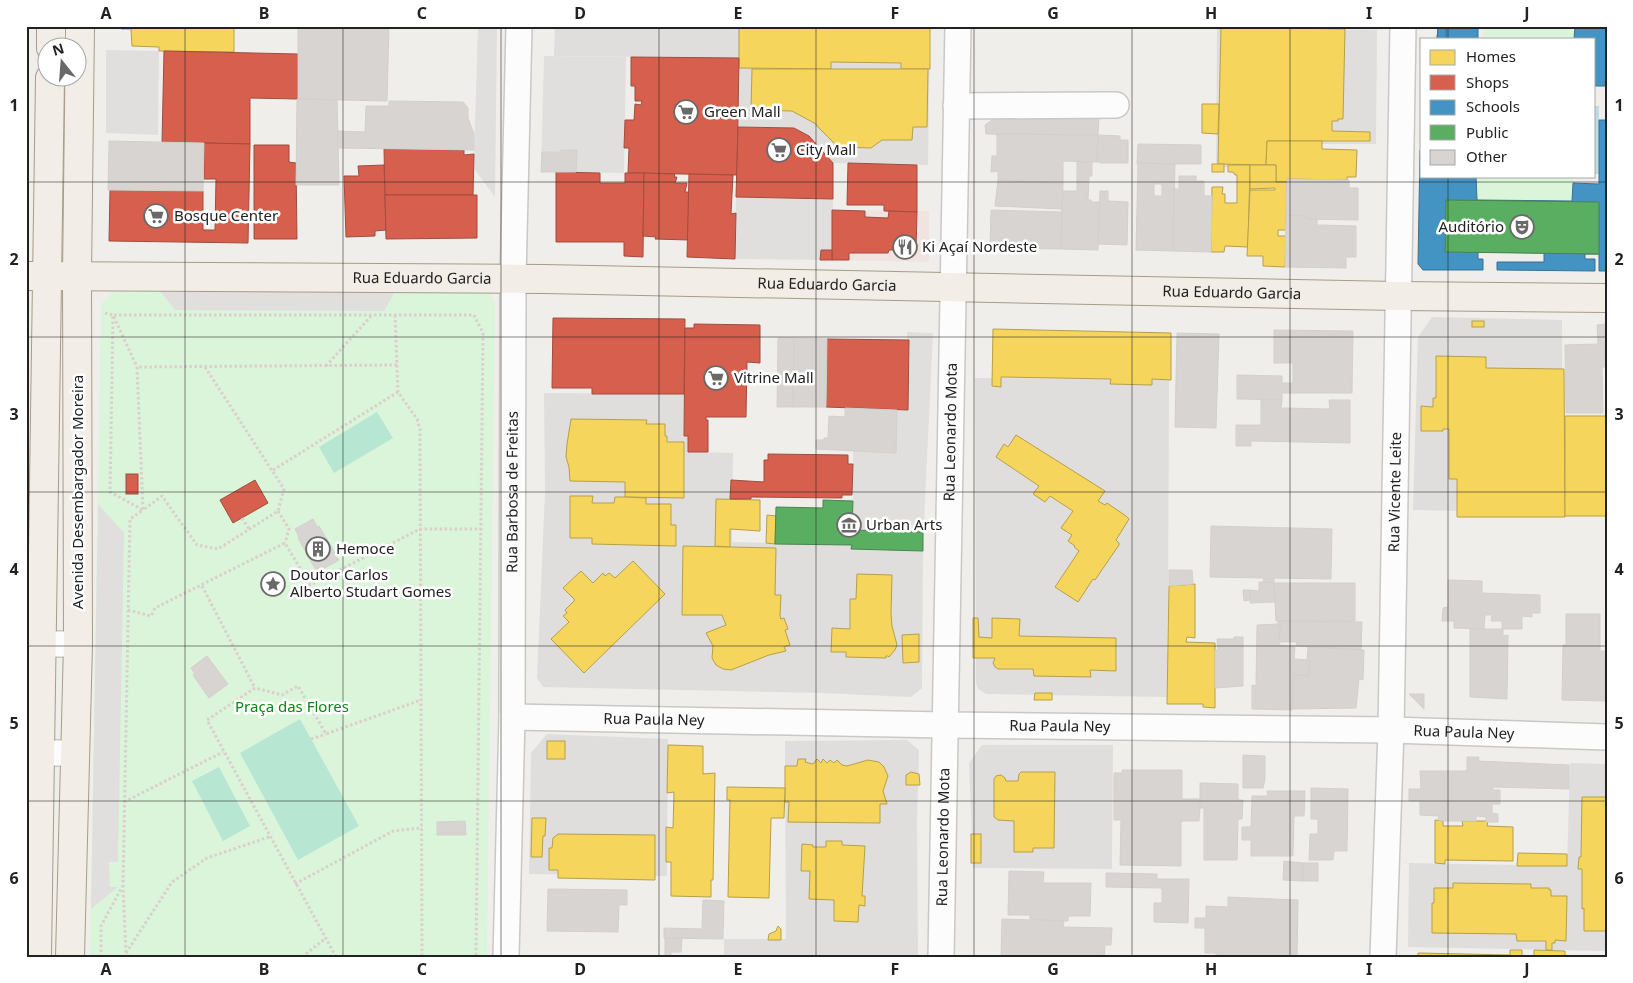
<svg xmlns="http://www.w3.org/2000/svg" width="1633" height="983" viewBox="0 0 1633 983" font-family="'Noto Sans',sans-serif">
	<rect width="100%" height="100%" fill="#f0eeeb"/>
	<g fill="#dfdedc">
		<polygon points="555,26 930,26 928,165 833,163 809,136 794,128 738,127 738,58 554,56"/>
		<polygon points="1217,29 1377,30 1376,144 1267,144 1267,168 1216,167"/>
		<polygon points="1432,317 1562,320 1563,513 1413,510 1418,337"/>
		<polygon points="975,378 1169,379 1168,612 1167,697 986,694 978,689 976,683"/>
		<polygon points="544,393 684,394 684,436 688,436 688,452 733,453 732,542 820,544 923,544 922,688 911,697 820,693 543,687 537,678 545,492"/>
		<polygon points="547,734 668,739 667,876 529,874 531,753"/>
		<polygon points="907,740 919,750 917,821 918,957 724,957 724,939 786,939 785,741"/>
		<polygon points="982,745 1113,745 1112,869 973,868 969,763"/>
		<polygon points="1570,763 1607,764 1607,951 1408,947 1409,863 1567,866"/>
	</g>
	<polygon fill="#f1e3e1" points="832,210 929,211 929,262 832,260"/>
	<g fill="#daf5da">
		<rect x="1483" y="26" width="92" height="13"/>
		<polygon points="1476,176 1573,176 1572,201 1477,200"/>
		<polygon points="488,289 495,303 487,957 90,957 101,304 113,292 160,291 175,310 383,311 396,290"/>
	</g>
	<g fill="#b7e6d2">
		<polygon points="377,412 393,438 334,473 319,447"/>
		<polygon points="300,719 359,826 298,860 240,753"/>
		<polygon points="219,767 250,826 223,841 192,781"/>
	</g>
	<g fill="#e0dfde">
		<polygon points="478,26 497,26 495,197 464,155 474,154"/>
		<polygon points="106,50 159,51 158,135 106,133"/>
		<polygon points="544,56 626,57 624,173 541,172"/>
		<polygon points="736,197 833,199 832,260 735,259"/>
		<polygon points="396,290 384,311 175,310 160,291"/>
		<polygon points="907,332 933,333 923,544 853,544 853,448 896,410 908,410"/>
		<polygon points="98,504 124,533 118,862 109,862 110,887 118,887 91,909"/>
	</g>
	<rect fill="#bfdbe3" x="1594" y="106" width="5" height="68"/>
	<g fill="#f6d55c" stroke="#b69f4b">
		<polygon points="121,26 234,26 234,52 159,51 159,47 132,46 131,29 121,29"/>
		<polygon points="739,26 930,26 930,69 901,69 901,63 831,62 831,69 739,68"/>
		<polygon points="1221,27 1345,29 1343,119 1338,119 1338,121 1332,121 1332,131 1370,132 1370,141 1267,141 1266,165 1218,164"/>
		<polygon points="752,69 928,69 927,127 913,127 912,140 882,140 871,148 838,147 817,126 816,124 792,111 751,110"/>
		<polygon points="1202,104 1219,104 1218,134 1202,133"/>
		<polygon points="1267,141 1322,141 1322,149 1357,150 1356,177 1347,177 1347,180 1287,179 1287,182 1276,182 1276,165 1266,165"/>
		<rect x="1212" y="164" width="12" height="8"/>
		<polygon points="1228,165 1250,165 1248,247 1225,246 1224,252 1211,252 1212,187 1223,187 1222,194 1225,194 1225,203 1237,203 1237,175 1235,175 1233,172 1228,172"/>
		<polygon points="1250,165 1276,165 1276,182 1287,182 1286,230 1278,230 1278,236 1286,236 1285,267 1263,266 1263,256 1247,256 1250,190 1275,190 1275,188 1250,189"/>
		<rect x="1472" y="321" width="12" height="6"/>
		<polygon points="993,329 1171,333 1171,380 1152,379 1152,385 1110,384 1111,379 1001,377 1001,387 992,386"/>
		<polygon points="1436,356 1486,357 1486,368 1564,369 1565,517 1457,517 1457,479 1449,479 1449,429 1443,429 1443,431 1421,431 1421,406 1433,407 1433,398 1436,398"/>
		<polygon points="1565,416 1607,416 1606,516 1565,516"/>
		<polygon points="571,419 647,420 646,424 665,424 665,436 667,436 667,442 684,442 684,498 625,497 625,482 570,481 569,467 566,457 567,444"/>
		<polygon points="1016,435 1105,491 1098,501 1105,505 1107,503 1126,516 1129,519 1116,540 1119,543 1119,545 1095,580 1093,579 1078,602 1055,587 1079,551 1074,547 1075,546 1068,541 1072,535 1061,528 1073,511 1050,496 1045,502 1033,494 1039,486 996,457 1004,444 1008,447"/>
		<polygon points="570,496 593,496 592,503 614,503 615,497 625,497 646,498 646,504 671,504 671,525 676,525 676,546 592,544 592,538 570,538"/>
		<polygon points="716,499 760,500 760,531 730,529 730,547 715,546"/>
		<polygon points="767,515 776,516 775,544 766,543"/>
		<polygon points="683,546 776,548 775,595 781,595 780,616 781,619 784,618 788,629 785,630 790,645 784,647 786,651 769,655 731,670 723,669 716,665 712,658 713,646 706,633 726,625 722,615 682,615"/>
		<polygon points="633,561 665,594 584,673 551,639 569,622 563,616 567,613 565,610 575,600 563,588 581,571 593,583 603,573 605,576 609,573 615,578"/>
		<polygon points="857,574 892,575 891,614 892,626 897,645 895,650 889,657 888,656 886,656 886,658 846,657 846,652 831,652 832,628 850,629 850,599 856,599"/>
		<polygon points="1195,584 1195,638 1187,637 1186,642 1215,643 1215,708 1203,707 1203,704 1167,704 1169,586"/>
		<polygon points="973,618 978,618 979,637 992,638 992,618 1020,619 1019,636 1116,638 1116,671 1090,670 1091,677 1034,676 1033,669 998,669 995,667 993,663 995,658 973,658"/>
		<polygon points="919,634 919,662 903,663 902,635"/>
		<polygon points="1035,693 1052,693 1052,700 1034,700"/>
		<rect x="547" y="741" width="18" height="18"/>
		<polygon points="668,745 703,746 703,774 715,773 713,880 711,880 711,897 671,896 671,862 666,862 666,827 673,828 674,792 667,793"/>
		<polygon points="798,759 806,759 805,762 812,764 814,763 817,759 821,763 823,759 827,763 830,760 834,763 837,760 842,765 847,766 868,760 879,762 884,767 888,776 883,791 887,804 880,804 880,823 788,822 789,802 785,802 785,766 797,766"/>
		<polygon points="911,772 919,774 920,785 906,785 906,775"/>
		<polygon points="1021,772 1055,772 1054,848 1033,848 1033,852 1014,852 1014,821 998,820 994,817 994,779 996,776 1001,775 1005,778 1006,781 1018,781 1019,774"/>
		<polygon points="727,787 785,788 784,818 771,818 769,898 728,897 730,800 727,800"/>
		<polygon points="1582,797 1607,797 1607,931 1584,931 1584,908 1582,909 1582,869 1578,869 1579,857 1581,857"/>
		<polygon points="532,818 546,818 545,836 543,836 542,857 531,857"/>
		<polygon points="1435,820 1443,821 1443,826 1463,826 1462,821 1488,821 1487,826 1513,827 1513,861 1445,860 1445,864 1435,863"/>
		<polygon points="558,834 655,835 655,880 558,878 558,870 549,870 549,848 552,848 553,838"/>
		<rect x="971" y="834" width="10" height="29"/>
		<polygon points="826,841 842,841 842,845 865,846 862,896 865,896 865,906 859,905 858,922 834,921 834,900 809,899 810,871 801,871 802,844 813,845 813,847 826,847"/>
		<polygon points="1518,853 1567,854 1567,866 1517,866"/>
		<polygon points="1453,883 1531,884 1531,888 1549,888 1549,890 1551,890 1551,896 1567,896 1566,941 1555,940 1555,943 1552,943 1552,950 1546,950 1546,941 1517,941 1516,934 1432,933 1432,903 1434,903 1434,888 1453,888"/>
		<polygon points="778,926 781,929 781,940 768,940 769,934 776,931"/>
		<polygon points="1510,950 1522,950 1522,957 1418,957 1418,953 1510,955"/>
		<polygon points="1534,950 1565,951 1565,957 1534,957"/>
	</g>
	<g fill="#d6604d" stroke="#a04d40">
		<polygon points="164,51 298,54 298,99 250,98 250,144 162,142"/>
		<polygon points="631,57 739,58 737,175 628,173 629,148 624,148 625,120 634,120 635,104 641,105 642,101 635,101 635,86 631,86"/>
		<polygon points="738,127 794,128 809,136 833,163 833,199 736,197"/>
		<polygon points="204,143 250,144 248,243 109,241 110,190 203,191 203,230 215,230 216,179 204,179"/>
		<polygon points="254,145 289,145 289,162 296,163 297,239 254,239"/>
		<polygon points="384,149 464,150 464,155 474,154 473,195 385,195"/>
		<polygon points="848,163 917,165 917,212 884,211 884,205 847,205"/>
		<polygon points="384,165 386,230 375,231 375,236 346,237 344,176 359,176 358,166"/>
		<polygon points="556,172 600,173 600,183 625,183 625,173 644,173 643,257 624,256 624,242 556,242"/>
		<polygon points="644,173 675,174 674,177 677,177 675,183 687,183 685,192 689,192 688,240 655,239 656,237 643,236"/>
		<polygon points="689,174 733,175 731,214 736,213 735,259 687,257"/>
		<polygon points="385,195 477,195 477,238 386,239"/>
		<polygon points="832,210 865,211 865,217 888,218 889,211 917,212 916,250 889,250 888,253 849,253 849,260 832,260"/>
		<polygon points="821,250 832,250 832,260 820,260"/>
		<polygon points="553,318 685,319 684,394 592,394 592,388 552,388"/>
		<polygon points="694,324 760,325 760,363 747,362 746,417 706,417 706,420 708,420 708,452 688,452 688,436 684,436 685,328 694,328"/>
		<polygon points="827,339 909,340 908,410 826,407"/>
		<polygon points="768,454 848,455 848,464 853,464 852,495 842,495 842,498 751,497 751,499 730,499 731,480 764,482 764,460 768,460"/>
		<rect x="126" y="474" width="12" height="20"/>
		<polygon points="255,480 268,503 233,523 220,500"/>
	</g>
	<g fill="#4393c3" stroke="#397193">
		<polygon points="1422,26 1478,26 1478,39 1437,39 1438,28 1422,28"/>
		<polygon points="1575,26 1607,26 1606,86 1594,86 1594,39 1574,39"/>
		<polygon points="1438,28 1446,28 1446,39 1437,39"/>
		<polygon points="1599,120 1607,120 1607,271 1599,271 1599,254 1585,254 1585,259 1595,259 1595,271 1497,270 1497,262 1544,262 1544,253 1478,252 1478,259 1483,259 1483,270 1423,270 1418,264 1420,150 1422,150 1422,176 1476,176 1477,200 1572,201 1573,183 1599,184"/>
	</g>
	<g fill="#5aae61" stroke="#49844e">
		<polygon points="1446,200 1599,202 1599,254 1445,252"/>
		<polygon points="823,500 853,501 852,530 923,532 923,551 851,549 852,545 775,544 776,507 823,508"/>
	</g>
	<g fill="#d7d4d2" stroke="#d3d0cc" fill-rule="evenodd">
		<polygon points="298,26 389,26 387,101 298,99"/>
		<polygon points="297,99 337,100 339,185 296,185"/>
		<polygon points="389,101 463,102 468,108 468,118 474,134 474,150 338,148 338,131 365,132 366,106 389,106"/>
		<polygon points="998,116 1099,117 1098,135 986,134 985,125"/>
		<polygon points="997,134 1098,135 1097,162 1063,161 1063,184 998,180 998,171 991,172 992,156 997,156"/>
		<polygon points="1098,135 1120,136 1120,140 1128,140 1128,163 1100,163 1100,162 1097,162"/>
		<polygon points="109,141 204,143 203,191 108,190"/>
		<polygon points="1138,144 1201,145 1201,164 1137,164"/>
		<polygon points="561,150 577,150 576,172 541,172 542,152 559,152 559,159 561,160"/>
		<polygon points="1077,162 1092,162 1092,176 1089,176 1088,200 1091,200 1091,202 1100,202 1098,250 1061,249 1062,191 1077,191"/>
		<path d="M 1138,163 L 1175,164 L 1173,251 L 1136,250 ZM 1154,184 L 1162,184 L 1162,196 L 1154,196 Z"/>
		<polygon points="1179,176 1196,176 1196,181 1204,181 1204,196 1212,196 1211,252 1173,251 1174,189 1179,189"/>
		<polygon points="1287,179 1349,180 1349,188 1358,188 1358,220 1306,219 1306,216 1286,216"/>
		<polygon points="998,180 1063,184 1062,209 995,206"/>
		<polygon points="1100,191 1108,191 1108,201 1128,202 1127,245 1098,244"/>
		<polygon points="991,210 1062,212 1061,249 990,248"/>
		<polygon points="1286,216 1306,216 1306,219 1317,219 1317,225 1356,226 1356,257 1346,257 1346,268 1285,267"/>
		<polygon points="1607,324 1606,367 1602,367 1603,413 1566,413 1565,345 1598,344 1597,325"/>
		<polygon points="1274,330 1353,331 1352,393 1282,393 1282,400 1237,399 1237,375 1282,376 1282,383 1293,383 1293,363 1274,363"/>
		<polygon points="1177,333 1219,334 1216,428 1175,427"/>
		<polygon points="778,338 794,338 793,407 777,407"/>
		<polygon points="794,338 827,339 826,407 793,407"/>
		<polygon points="1261,400 1282,400 1281,408 1330,409 1329,400 1350,400 1350,443 1251,441 1251,446 1236,446 1236,425 1261,425"/>
		<polygon points="845,408 897,410 896,453 816,449 816,440 824,440 824,438 828,438 829,416 845,417"/>
		<polygon points="313,519 317,527 319,526 339,560 317,572 298,538 299,537 295,529"/>
		<polygon points="1211,526 1332,529 1331,579 1274,578 1274,583 1263,582 1264,578 1210,577"/>
		<polygon points="1169,570 1192,570 1193,584 1169,586"/>
		<polygon points="1448,580 1482,581 1482,593 1540,595 1540,613 1532,613 1532,617 1522,616 1522,629 1502,629 1502,621 1491,621 1492,615 1485,615 1484,629 1454,628 1454,621 1442,621 1443,608 1448,607"/>
		<polygon points="1259,582 1274,583 1275,602 1250,603 1250,590 1259,591"/>
		<polygon points="1274,583 1355,583 1355,621 1276,621"/>
		<polygon points="1243,590 1250,590 1250,600 1244,601"/>
		<polygon points="1566,614 1600,614 1600,651 1606,651 1605,701 1562,700 1563,645 1566,645"/>
		<polygon points="1278,621 1362,622 1361,650 1296,646 1297,642 1279,642 1280,627 1278,627"/>
		<polygon points="1278,624 1278,627 1280,627 1279,645 1295,646 1294,659 1310,660 1309,676 1294,675 1292,710 1252,709 1252,685 1256,686 1257,625"/>
		<polygon points="1470,629 1503,629 1503,636 1508,635 1507,699 1470,697"/>
		<polygon points="1234,637 1243,637 1243,686 1215,688 1215,650 1218,650 1217,639 1234,639"/>
		<polygon points="1308,647 1364,650 1363,680 1359,679 1356,708 1292,709 1294,675 1309,676 1310,660 1307,660"/>
		<polygon points="207,656 228,684 209,698 193,675 195,674 191,668"/>
		<polygon points="1409,694 1424,694 1424,709"/>
		<polygon points="1243,755 1265,756 1265,779 1263,788 1243,788"/>
		<polygon points="1467,757 1479,757 1478,761 1569,765 1569,789 1493,787 1493,790 1500,790 1500,804 1492,804 1492,813 1498,814 1498,822 1486,822 1486,817 1476,816 1476,821 1443,821 1438,820 1439,816 1420,815 1420,801 1409,801 1409,789 1421,789 1420,771 1467,771"/>
		<polygon points="1122,770 1182,770 1182,799 1200,799 1200,808 1199,821 1181,821 1181,866 1120,865 1121,820 1114,820 1114,773 1122,773"/>
		<polygon points="1200,783 1238,784 1238,800 1243,800 1242,819 1238,819 1237,860 1204,860 1204,808 1200,808"/>
		<polygon points="1311,788 1348,789 1347,851 1334,851 1333,860 1309,860 1310,834 1318,834 1318,819 1311,819"/>
		<polygon points="1267,791 1305,791 1304,816 1294,816 1293,856 1251,856 1251,840 1242,840 1242,827 1251,827 1252,796 1268,796"/>
		<polygon points="465,821 466,835 437,835 437,822"/>
		<polygon points="1284,861 1303,863 1303,881 1283,880"/>
		<rect x="1303" y="863" width="15" height="18"/>
		<polygon points="1009,871 1044,872 1043,883 1091,883 1090,916 1068,916 1068,921 1030,919 1030,915 1008,915"/>
		<polygon points="1106,873 1157,874 1157,879 1189,879 1188,923 1154,922 1154,903 1162,903 1162,888 1106,887"/>
		<polygon points="548,889 627,890 627,905 619,905 618,932 547,931"/>
		<polygon points="1228,897 1298,900 1297,957 1216,957 1216,953 1205,953 1205,928 1195,928 1195,918 1206,918 1206,906 1228,907"/>
		<polygon points="703,900 724,901 723,939 664,938 664,928 702,929"/>
		<polygon points="1002,919 1064,921 1063,927 1112,928 1111,945 1105,945 1104,957 1001,957"/>
		<polygon points="665,938 682,938 681,952 671,952 671,956 665,956"/>
	</g>
	<g fill="none" stroke-linecap="round" stroke-linejoin="round">
		<g stroke="#c9c8c7" stroke-width="28">
			<g id="minor">
				<polyline points="956,106 1116,105"/>
				<polyline points="26,655 41,644 78,644"/>
				<path id="s1" d="M 512,717 L 945,725 L 1391,730 L 1607,737"/>
				<polyline points="26,735 41,753 76,753"/>
				<path id="s2" d="M 506,957 L 512,717 L 513,279 L 519,26"/>
				<path id="s3" d="M 941,957 L 958,26"/>
				<path id="s4" d="M 1383,957 L 1391,730 L 1403,26"/>
			</g>
		</g>
		<g stroke="#a79c86" stroke-width="30">
			<g id="major">
				<polyline points="51,48 51,26"/>
				<path id="s5" d="M 26,276 L 544,279 L 1397,296 L 1607,298"/>
				<polyline points="37,957 50,78"/>
				<polyline points="70,957 78,644 77,276 80,26"/>
			</g>
		</g>
		<g stroke="#dccecd" stroke-width="3" stroke-dasharray="2.5 2.5" stroke-linecap="butt">
			<polyline points="105,313 113,315 137,367"/>
			<polyline points="395,315 398,392 417,419 420,429 422,957"/>
			<polyline points="326,366 372,315"/>
			<polyline points="205,367 284,489 278,511 218,549 197,545 162,496 143,510 110,492 113,315 474,315 483,333 476,957"/>
			<polyline points="273,470 398,392"/>
			<polyline points="278,511 289,529 285,543"/>
			<polyline points="242,518 249,529"/>
			<polyline points="202,586 255,688"/>
			<polyline points="128,610 151,616 155,608 285,543 310,585 420,529 481,529"/>
			<polyline points="311,739 326,734"/>
			<polyline points="124,802 223,752"/>
			<polyline points="295,884 393,831 422,828"/>
			<polyline points="126,953 172,882 207,858 269,837"/>
			<polyline points="101,957 101,926 122,887"/>
			<polyline points="128,957 126,953 123,886 130,519 143,510 137,367 397,365"/>
			<polyline points="302,957 326,938"/>
			<polyline points="336,957 207,720 255,688 282,695 298,686 326,734 421,700"/>
		</g>
		<use href="#minor" stroke="#fdfcfc" stroke-width="25"/>
		<use href="#major" stroke="#f3ede7" stroke-width="28"/>
	</g>
	<path fill="none" stroke="#222" stroke-width="1" stroke-opacity="0.55" d="M 185,26 L 185,957M 343,26 L 343,957M 501,26 L 501,957M 659,26 L 659,957M 816,26 L 816,957M 974,26 L 974,957M 1132,26 L 1132,957M 1290,26 L 1290,957M 1448,26 L 1448,39M 1448,176 L 1448,957M 26,182 L 1607,182M 26,337 L 1607,337M 26,492 L 1607,492M 26,646 L 1607,646M 26,801 L 1607,801"/>
	<defs>
		<g id="supermarket-ring" transform="scale(1.25)"><circle r="9.5" fill="#fff" stroke="#6a6968" stroke-width="1.5"/><path d="M-6-5.5h2.5l.6 2H6L4.5 2H-2.5L-4.4-4H-6ZM-1.5 3.2a1.3 1.3 0 1 0 .1 0ZM3 3.2a1.3 1.3 0 1 0 .1 0Z" fill="#6a6968"/></g>
		<g id="theatre-ring" transform="scale(1.25)"><circle r="9.5" fill="#fff" stroke="#6a6968" stroke-width="1.5"/><path d="M-5-5.5Q0-4 5-5.5V0Q5 5 0 6Q-5 5-5 0ZM-3.3-2.5H-1v1.5H-3.3ZM1-2.5H3.3v1.5H1ZM-2.8 1Q0 5.5 2.8 1Z" fill="#6a6968"/></g>
		<g id="restaurant-ring" transform="scale(1.25)"><circle r="9.5" fill="#fff" stroke="#6a6968" stroke-width="1.5"/><path d="M-5-6h1v4h1v-4h1v4h1v-4h1v5L-1.5 .5V6h-2V.5L-5-1ZM5-6V6H3V1.5H1.5Q1.5-4 5-6Z" fill="#6a6968"/></g>
		<g id="museum-ring" transform="scale(1.25)"><circle r="9.5" fill="#fff" stroke="#6a6968" stroke-width="1.5"/><path d="M0-6L6-3V-2H-6V-3ZM-5-1h2V3h-2ZM-1-1h2V3h-2ZM3-1h2V3H3ZM-6 4H6V6H-6Z" fill="#6a6968"/></g>
		<g id="building-ring" transform="scale(1.25)"><circle r="9.5" fill="#fff" stroke="#6a6968" stroke-width="1.5"/><path d="M-4-6H4V6H1V3H-1V6H-4ZM-2.5-4.3h1.7v1.8h-1.7ZM.8-4.3h1.7v1.8H.8ZM-2.5-1h1.7V.8h-1.7ZM.8-1h1.7V.8H.8Z" fill="#6a6968"/></g>
		<g id="sight-ring" transform="scale(1.25)"><circle r="9.5" fill="#fff" stroke="#6a6968" stroke-width="1.5"/><path d="M0-6L1.8-2.2L6-1.7L2.9 1.2L3.7 5.4L0 3.3L-3.7 5.4L-2.9 1.2L-6-1.7L-1.8-2.2Z" fill="#6a6968"/></g>
	</defs>
	<g fill-rule="evenodd">
		<use href="#supermarket-ring" x="686" y="112"/>
		<use href="#supermarket-ring" x="779" y="150"/>
		<use href="#supermarket-ring" x="156" y="216"/>
		<use href="#theatre-ring" x="1522" y="227"/>
		<use href="#restaurant-ring" x="905" y="247"/>
		<use href="#supermarket-ring" x="716" y="378"/>
		<use href="#museum-ring" x="849" y="525"/>
		<use href="#building-ring" x="318" y="549"/>
		<use href="#sight-ring" x="273" y="584"/>
	</g>
	<g text-anchor="middle" stroke-width="5" stroke-linejoin="round" paint-order="stroke">
		<g font-size="15" fill="#222" stroke="#fff" text-anchor="start">
			<text x="704" y="117">Green Mall</text>
			<text x="796" y="155">City Mall</text>
			<text x="174" y="221">Bosque Center</text>
			<text x="1504" y="232" text-anchor="end">Auditório</text>
			<text x="922" y="252">Ki Açaí Nordeste</text>
			<text x="734" y="383">Vitrine Mall</text>
			<text x="866" y="530">Urban Arts</text>
			<text x="336" y="554">Hemoce</text>
			<text x="290" y="580">Doutor Carlos<tspan x="290" dy="17">Alberto Studart Gomes</tspan></text>
		</g>
		<g font-size="15" fill="#222" stroke="#fff">
			<text dy="5" stroke="none"><textPath href="#s5" startOffset="396">Rua Eduardo Garcia</textPath></text>
			<text dy="5" stroke="none"><textPath href="#s5" startOffset="801">Rua Eduardo Garcia</textPath></text>
			<text dy="5" stroke="none"><textPath href="#s5" startOffset="1206">Rua Eduardo Garcia</textPath></text>
			<text dy="5" stroke="none"><textPath href="#s3" startOffset="525">Rua Leonardo Mota</textPath></text>
			<text dy="5" stroke="none"><textPath href="#s2" startOffset="465">Rua Barbosa de Freitas</textPath></text>
			<text transform="translate(78 492) rotate(-90)" y="5">Avenida Desembargador Moreira</text>
			<text dy="5" stroke="none"><textPath href="#s4" startOffset="465">Rua Vicente Leite</textPath></text>
			<text dy="5" stroke="none"><textPath href="#s1" startOffset="142">Rua Paula Ney</textPath></text>
			<text dy="5" stroke="none"><textPath href="#s1" startOffset="548">Rua Paula Ney</textPath></text>
			<text dy="5" stroke="none"><textPath href="#s1" startOffset="952">Rua Paula Ney</textPath></text>
			<text dy="5" stroke="none"><textPath href="#s3" startOffset="120">Rua Leonardo Mota</textPath></text>
		</g>
		<g font-size="15" fill="#0c8416" stroke="#fff">
			<text x="292" y="712">Praça das Flores</text>
		</g>
	</g>
	<rect width="1633" height="983" fill="none" stroke="#ffffff" stroke-width="55"/>
	<rect x="1420" y="38" width="175" height="140" fill="#ffffff" stroke="#a7a7a7"/>
	<rect x="1430" y="50" width="25" height="15" fill="#f6d55c" stroke="#a7a7a7"/>
	<text x="1466" y="62" font-size="15" fill="#222222">Homes</text>
	<rect x="1430" y="75" width="25" height="15" fill="#d6604d" stroke="#a7a7a7"/>
	<text x="1466" y="88" font-size="15" fill="#222222">Shops</text>
	<rect x="1430" y="100" width="25" height="15" fill="#4393c3" stroke="#a7a7a7"/>
	<text x="1466" y="112" font-size="15" fill="#222222">Schools</text>
	<rect x="1430" y="125" width="25" height="15" fill="#5aae61" stroke="#a7a7a7"/>
	<text x="1466" y="138" font-size="15" fill="#222222">Public</text>
	<rect x="1430" y="150" width="25" height="15" fill="#d7d4d2" stroke="#a7a7a7"/>
	<text x="1466" y="162" font-size="15" fill="#222222">Other</text>
	<g transform="translate(62 62) rotate(343)"><circle r="24" fill="#ffffff" stroke="#a7a7a7"/>
	<path d="M0-4L9 19L0 12L-9 19Z" fill="#6a6968"/>
	<text y="-8" font-size="14" font-weight="bold" text-anchor="middle" fill="#222222">N</text>
	</g>
	<rect x="28" y="28" width="1578" height="928" fill="none" stroke="#222" stroke-width="2"/>
	<g font-size="16" text-anchor="middle" font-weight="bold" fill="#222">
		<text x="106" y="19">A</text>
		<text x="264" y="19">B</text>
		<text x="422" y="19">C</text>
		<text x="580" y="19">D</text>
		<text x="738" y="19">E</text>
		<text x="895" y="19">F</text>
		<text x="1053" y="19">G</text>
		<text x="1211" y="19">H</text>
		<text x="1369" y="19">I</text>
		<text x="1527" y="19">J</text>
		<text x="14" y="111">1</text>
		<text x="1619" y="111">1</text>
		<text x="14" y="265">2</text>
		<text x="1619" y="265">2</text>
		<text x="14" y="420">3</text>
		<text x="1619" y="420">3</text>
		<text x="14" y="575">4</text>
		<text x="1619" y="575">4</text>
		<text x="14" y="729">5</text>
		<text x="1619" y="729">5</text>
		<text x="14" y="884">6</text>
		<text x="1619" y="884">6</text>
		<text x="106" y="975">A</text>
		<text x="264" y="975">B</text>
		<text x="422" y="975">C</text>
		<text x="580" y="975">D</text>
		<text x="738" y="975">E</text>
		<text x="895" y="975">F</text>
		<text x="1053" y="975">G</text>
		<text x="1211" y="975">H</text>
		<text x="1369" y="975">I</text>
		<text x="1527" y="975">J</text>
	</g>
</svg>
